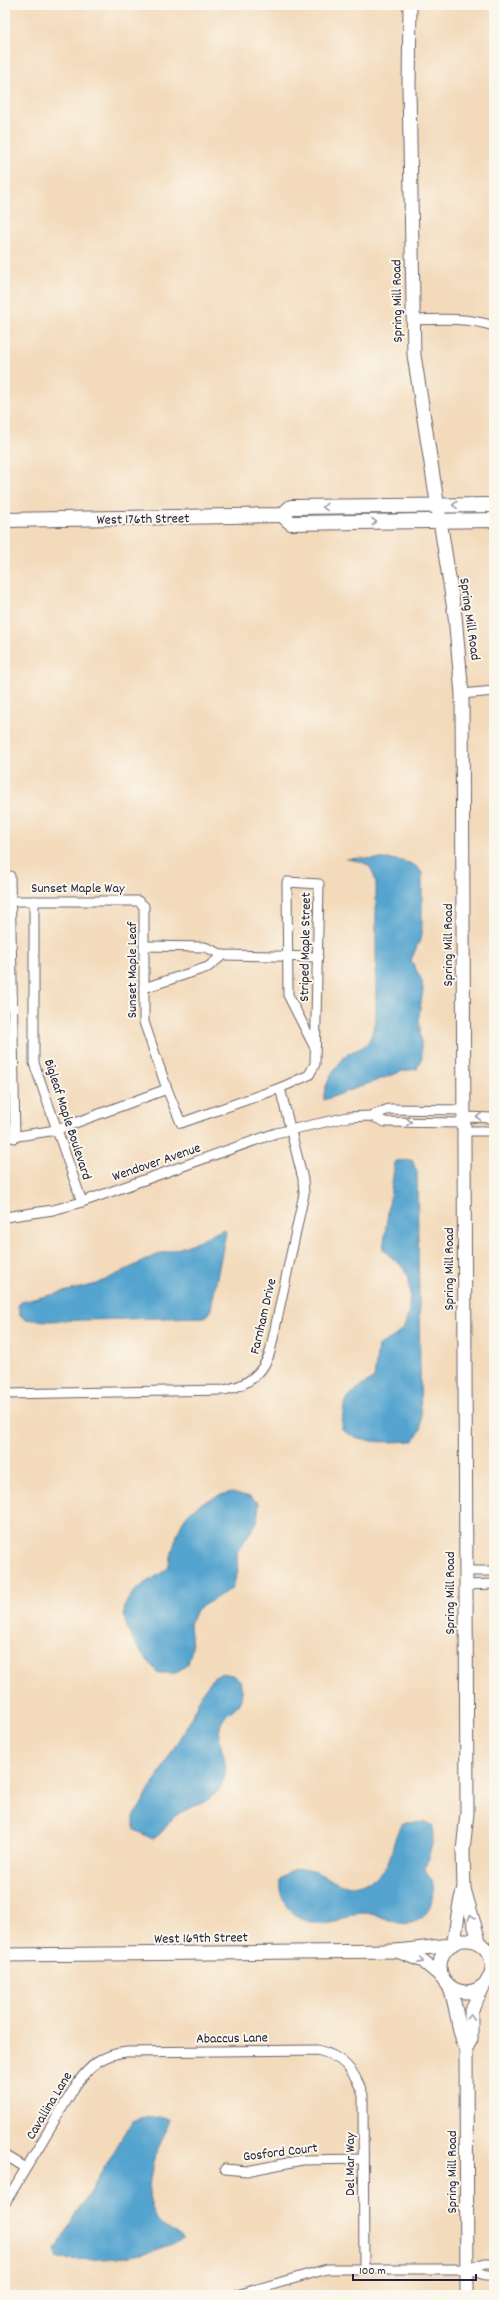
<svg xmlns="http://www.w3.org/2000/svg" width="499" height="2300" viewBox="0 0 499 2300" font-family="Dekko,sans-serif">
	<rect width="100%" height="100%" fill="#fbf7ec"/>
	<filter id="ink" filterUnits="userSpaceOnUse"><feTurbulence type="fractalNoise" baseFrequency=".025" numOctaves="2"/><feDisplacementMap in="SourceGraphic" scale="8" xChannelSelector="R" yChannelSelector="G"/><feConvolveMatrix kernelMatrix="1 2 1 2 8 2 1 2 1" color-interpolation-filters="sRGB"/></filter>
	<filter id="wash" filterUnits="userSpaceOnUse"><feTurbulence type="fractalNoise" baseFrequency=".012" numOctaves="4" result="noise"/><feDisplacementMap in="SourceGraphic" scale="16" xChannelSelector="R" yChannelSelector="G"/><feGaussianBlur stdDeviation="0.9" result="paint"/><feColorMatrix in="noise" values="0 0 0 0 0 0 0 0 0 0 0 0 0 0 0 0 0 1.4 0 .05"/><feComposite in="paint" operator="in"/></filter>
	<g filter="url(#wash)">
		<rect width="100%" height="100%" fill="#f3dabb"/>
		<g fill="#55a4cf" stroke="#3c6385">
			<path d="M 362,858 C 381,860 412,856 422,873 L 422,935 L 411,960 L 422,981 L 423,990 L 419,1015 L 422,1057 L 417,1069 L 403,1071 L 324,1100 C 322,1087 337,1063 348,1054 C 353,1050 360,1050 365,1045 C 372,1039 373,1029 376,1020 L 376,884 C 372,863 366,862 346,859 Z"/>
			<path d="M 412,1160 L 417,1172 L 421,1429 L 414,1441 C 388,1442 364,1445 342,1430 C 343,1396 346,1396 374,1378 L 378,1346 C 387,1340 400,1335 405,1325 C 410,1313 413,1278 403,1268 C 397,1261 389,1256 383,1249 L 395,1161 Z"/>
			<polygon points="224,1229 226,1232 210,1313 205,1317 45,1321 24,1319 20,1315 18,1305 21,1302 97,1284 156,1255 186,1246"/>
			<path d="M 231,1492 L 250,1497 L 259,1503 L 257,1522 L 237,1552 L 238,1572 L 232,1588 L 196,1610 L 190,1624 L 192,1648 L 188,1664 L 176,1673 L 158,1673 C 144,1656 112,1621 129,1598 C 139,1584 156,1578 168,1568 C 181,1521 179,1507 231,1492 Z"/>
			<path d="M 222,1673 L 232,1675 L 240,1680 C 248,1713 226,1705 220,1727 C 216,1743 228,1758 225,1773 C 220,1807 187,1803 172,1819 C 165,1827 163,1833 153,1839 L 134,1830 L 134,1817 L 189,1722 L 203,1691 L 213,1678 Z"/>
			<path d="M 426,1822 L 433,1826 L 433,1841 L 425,1869 C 427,1874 432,1880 432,1885 C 436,1906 422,1928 399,1923 C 387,1921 377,1913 365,1912 C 353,1911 342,1922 331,1923 C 314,1925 294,1920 286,1905 C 283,1898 278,1889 280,1882 C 281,1877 287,1873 290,1871 C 313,1861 325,1882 346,1886 C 355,1887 369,1882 377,1876 C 395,1863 390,1839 403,1823 Z"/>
			<path d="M 164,2117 L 170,2120 C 159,2149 135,2193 160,2222 C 162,2225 179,2234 184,2239 C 143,2258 108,2261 63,2259 L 57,2257 L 56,2249 L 132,2121 L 139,2118 Z"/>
		</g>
	</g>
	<g filter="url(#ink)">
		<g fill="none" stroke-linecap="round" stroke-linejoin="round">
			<g stroke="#6b6268" stroke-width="11">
				<g id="street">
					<path d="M 412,320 C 439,319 467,317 494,326"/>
					<polyline points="462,694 494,691"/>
					<polyline points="10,876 15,1138"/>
					<polyline points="10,901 138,901 144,906 144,1022 167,1089 181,1123 280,1088 309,1075 315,1064 319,884 287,882 288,995 315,1048"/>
					<polyline points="34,901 34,1063 82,1202"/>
					<polyline points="145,946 205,947 223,955 318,957"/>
					<polyline points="144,988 208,967 223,955"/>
					<polyline points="371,1116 389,1109 463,1110"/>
					<polyline points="463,1117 494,1118"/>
					<polyline points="463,1131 494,1131"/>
					<polyline points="5,1138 56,1130 167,1089"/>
					<polyline points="5,1217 53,1210 82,1202 276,1133 348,1117 371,1116 385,1122 463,1123"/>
					<path d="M 5,1394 L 224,1390 C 247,1386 263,1374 270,1352 L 304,1194 L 303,1179 L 280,1088"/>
					<polyline points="465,1571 494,1571"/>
					<polyline points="465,1585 494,1584"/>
					<polyline points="5,2155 26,2168"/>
					<polyline points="225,2169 247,2171 302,2160 363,2159"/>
					<path d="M 5,2203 L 76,2085 C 89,2066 103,2054 127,2052 L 317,2050 C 343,2056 355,2071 363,2095 L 364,2269"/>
					<polyline points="467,2269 485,2263 494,2263"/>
					<polyline points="237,2295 327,2269 467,2269 485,2275 494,2275"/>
				</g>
			</g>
			<g stroke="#6b6268" stroke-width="15">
				<g id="secondary">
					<polyline points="410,5 409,88 414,355 455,616 462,694 467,1813 463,1851 464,1889 480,1944"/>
					<circle cx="466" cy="1966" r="26"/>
					<path d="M 453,1944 C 458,1925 457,1907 464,1889"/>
					<polyline points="5,1955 397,1951"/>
					<polyline points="442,1977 423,1961 397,1951 451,1945"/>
					<path d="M 449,1986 C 458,2007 457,2031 466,2048"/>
					<polyline points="467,2295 466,2048 471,2039 471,2011 483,1987"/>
				</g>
			</g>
			<g stroke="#6b6268" stroke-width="16">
				<g id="primary">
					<polyline points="282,515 291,523 494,520"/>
					<polyline points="5,520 282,515 291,507 494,505"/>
				</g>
			</g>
			<use href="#street" stroke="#fff" stroke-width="9"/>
			<use href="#secondary" stroke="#fff" stroke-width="13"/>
			<use href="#primary" stroke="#fff" stroke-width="14"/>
		</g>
		<defs><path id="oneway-chevron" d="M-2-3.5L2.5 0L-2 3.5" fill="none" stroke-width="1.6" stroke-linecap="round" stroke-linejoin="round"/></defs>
		<g stroke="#9c9ca7">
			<use href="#oneway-chevron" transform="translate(455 505) rotate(179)"/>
			<use href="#oneway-chevron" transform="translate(325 507) rotate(179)"/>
			<use href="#oneway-chevron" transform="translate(374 522) rotate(-1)"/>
			<use href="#oneway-chevron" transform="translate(479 1117) rotate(-179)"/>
			<use href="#oneway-chevron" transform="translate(409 1122) rotate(1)"/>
			<use href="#oneway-chevron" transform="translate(471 1917) rotate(-106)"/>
			<use href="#oneway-chevron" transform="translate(421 1961) rotate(27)"/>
			<use href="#oneway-chevron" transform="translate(471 2017) rotate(-87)"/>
		</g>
	</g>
	<g text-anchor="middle" stroke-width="4" stroke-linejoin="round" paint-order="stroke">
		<g font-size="14" fill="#22223b" stroke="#fbf7ec">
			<text transform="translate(396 301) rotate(-91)" y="5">Spring Mill Road</text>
			<text transform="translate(143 518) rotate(-1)" y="5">West 176th Street</text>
			<text transform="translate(471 619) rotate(82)" y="5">Spring Mill Road</text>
			<text x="78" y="892">Sunset Maple Way</text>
			<text transform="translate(447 945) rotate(-90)" y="5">Spring Mill Road</text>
			<text transform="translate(304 947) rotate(-89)" y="5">Striped Maple Street</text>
			<text transform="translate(131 970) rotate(-90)" y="5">Sunset Maple Leaf</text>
			<text transform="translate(69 1119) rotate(72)" y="5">Bigleaf Maple Boulevard</text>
			<text transform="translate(156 1161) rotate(-19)" y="5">Wendover Avenue</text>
			<text transform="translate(448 1269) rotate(-90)" y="5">Spring Mill Road</text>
			<text transform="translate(262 1316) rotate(-77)" y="5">Farnham Drive</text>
			<text transform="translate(449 1593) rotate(-90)" y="5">Spring Mill Road</text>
			<text transform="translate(201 1937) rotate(-1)" y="5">West 169th Street</text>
			<text transform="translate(232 2037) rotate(-1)" y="5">Abaccus Lane</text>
			<text transform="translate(48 2105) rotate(-59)" y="5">Cavallina Lane</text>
			<text transform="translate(280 2151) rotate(-7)" y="5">Gosford Court</text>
			<text transform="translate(349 2164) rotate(-90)" y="5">Del Mar Way</text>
			<text transform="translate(451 2172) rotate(-90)" y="5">Spring Mill Road</text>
		</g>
	</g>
	<rect width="499" height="2300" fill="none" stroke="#fbf7ec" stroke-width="20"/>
	<path d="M353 2274v6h123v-6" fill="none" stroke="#22223b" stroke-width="2"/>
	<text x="359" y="2274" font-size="12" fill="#22223b" stroke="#fbf7ec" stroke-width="3" paint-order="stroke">100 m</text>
</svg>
